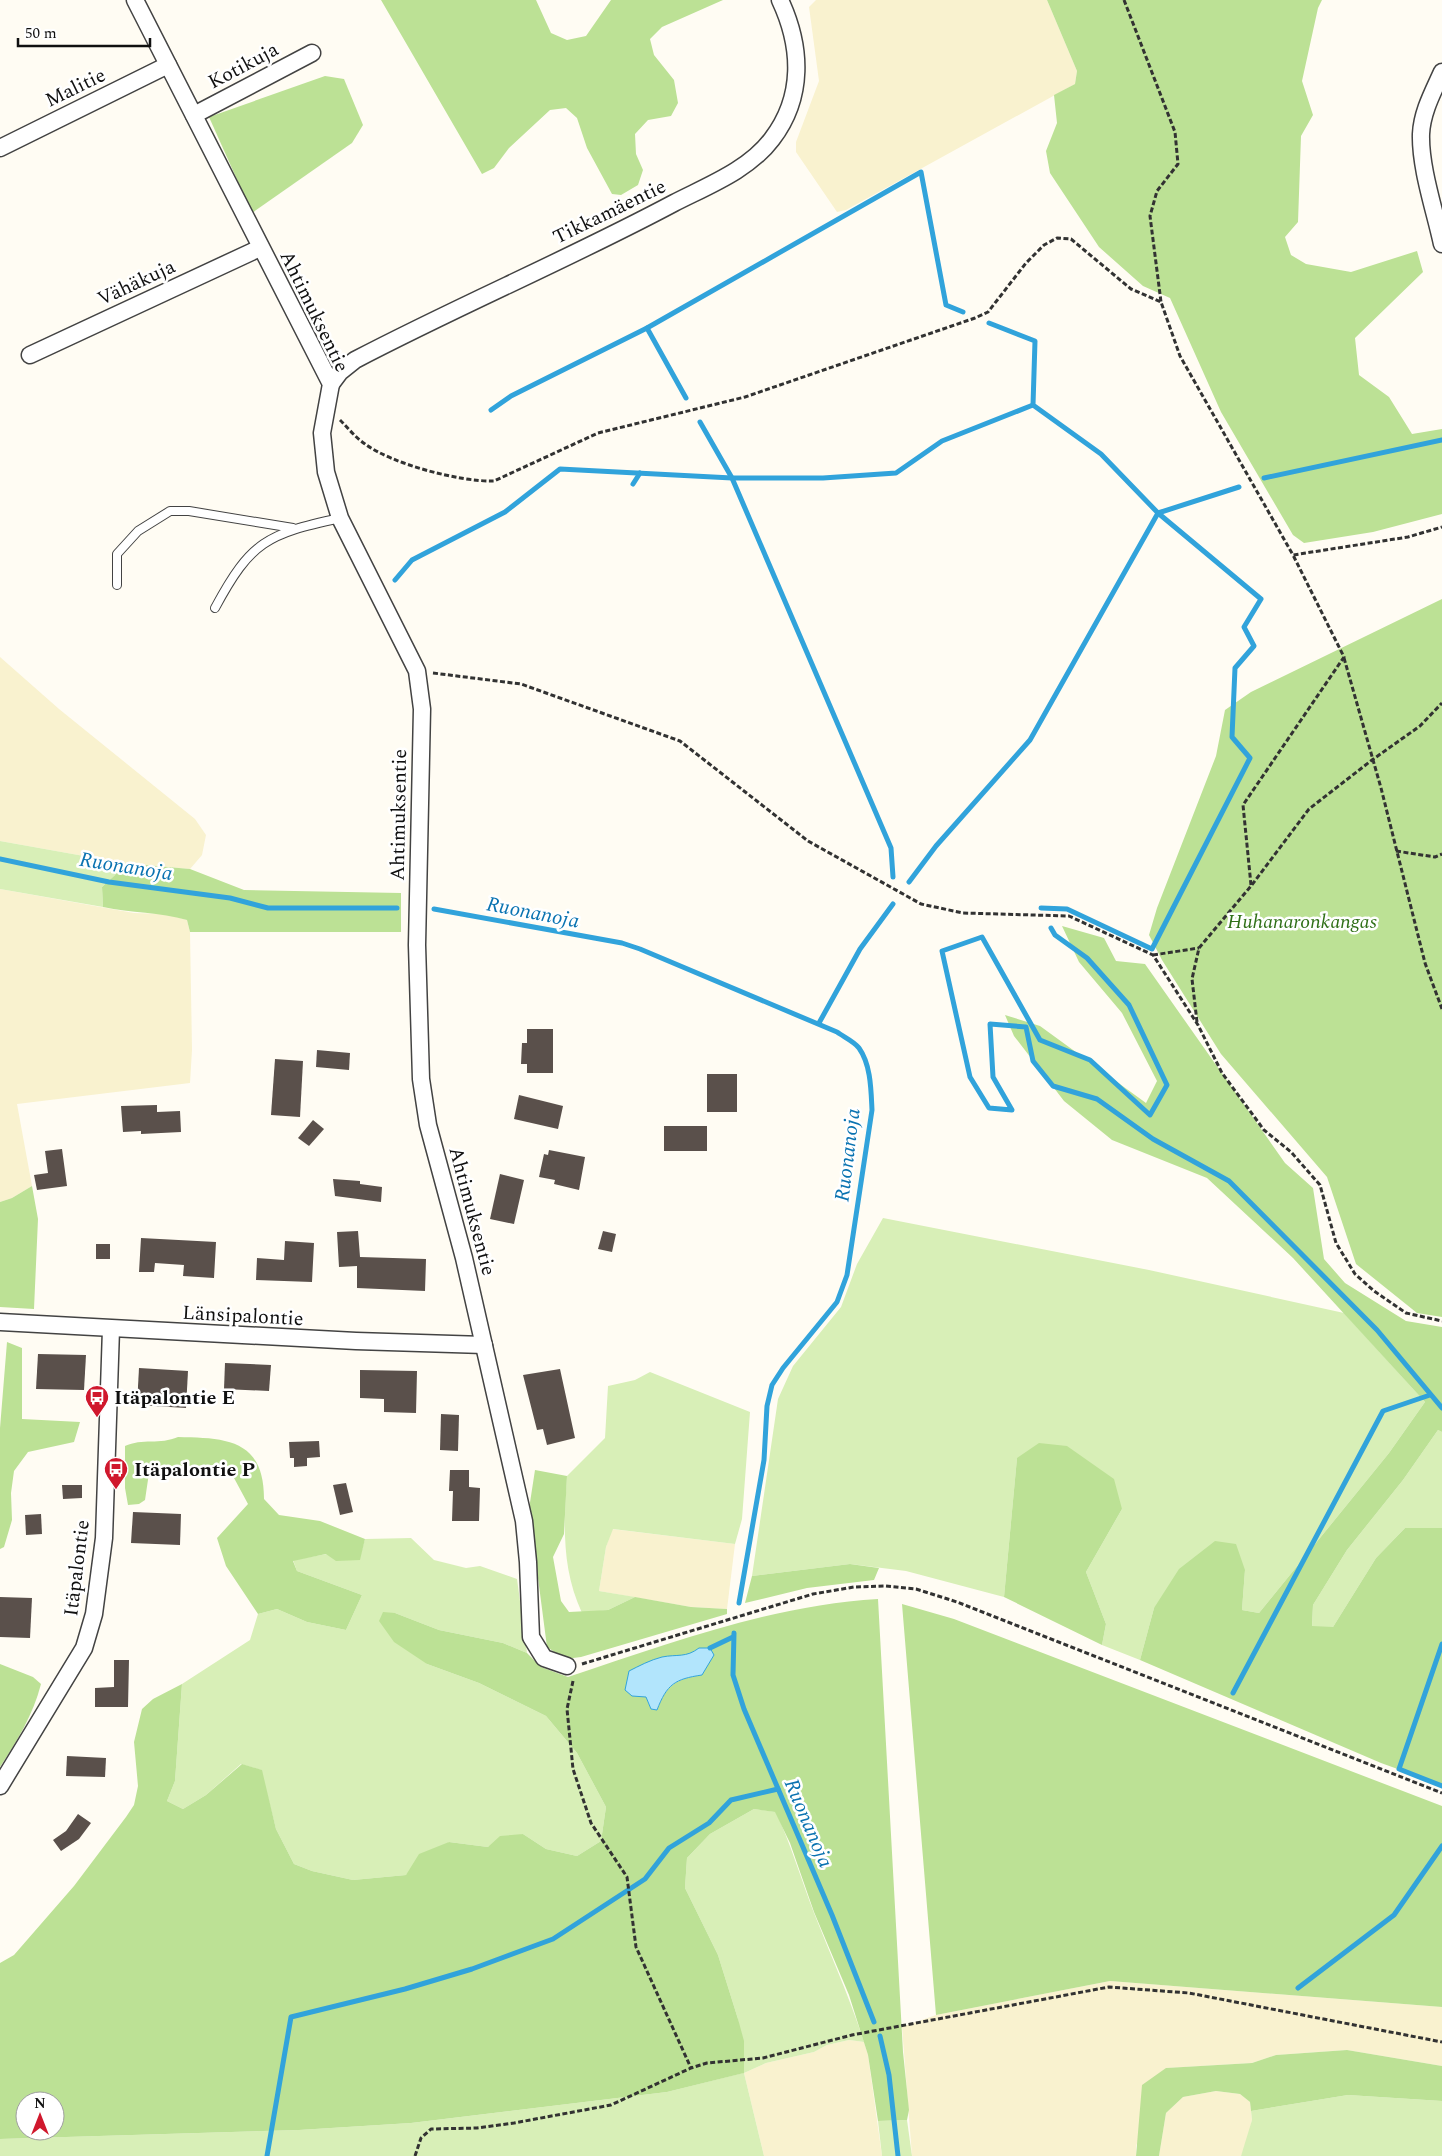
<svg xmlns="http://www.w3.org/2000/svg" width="1442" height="2156" viewBox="0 0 1442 2156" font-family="Spectral,serif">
	<rect width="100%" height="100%" fill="#fffcf3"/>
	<g fill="#f9f2cf">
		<polygon points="816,0 1047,0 1077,71 1075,84 846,210 837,212 796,152 796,142 819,81 809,7"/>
		<polygon points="0,657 59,709 195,819 206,835 202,855 190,869 123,863 0,841"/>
		<polygon points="0,889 134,913 166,914 187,920 190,932 192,1050 190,1083 17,1104 32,1186 12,1198 0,1202"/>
		<polygon points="612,1529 735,1544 727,1609 691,1607 599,1591 606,1547"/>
		<polygon points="1110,1981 1442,2007 1442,2066 1347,2050 1276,2055 1252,2063 1166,2068 1136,2146 1136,2156 912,2156 902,2027 936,2015"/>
		<polygon points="849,2040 864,2042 868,2055 882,2156 764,2156 744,2073 766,2063 814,2052 827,2045"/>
		<polygon points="1216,2091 1240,2094 1250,2102 1252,2120 1247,2143 1241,2156 1159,2156 1166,2113 1183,2097"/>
	</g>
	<g fill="#d8efb7">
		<polygon points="0,841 123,863 115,875 102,887 103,907 0,889"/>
		<polygon points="883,1218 1149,1270 1344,1313 1425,1402 1389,1453 1259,1613 1242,1610 1245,1570 1154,1608 1140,1660 1102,1645 1106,1624 1086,1572 1122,1509 1017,1458 1004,1597 906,1571 850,1564 752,1576 778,1399 793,1366 841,1307 857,1264"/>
		<path d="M 650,1372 L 750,1412 L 742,1519 L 735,1544 L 613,1529 L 606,1547 L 599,1591 L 635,1597 L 608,1610 L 582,1613 C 561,1567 564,1525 567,1476 L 605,1438 L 608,1386 L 635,1380 Z"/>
		<polygon points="1438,1430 1442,1432 1442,1528 1405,1528 1376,1558 1333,1627 1312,1627 1313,1605 1347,1550 1403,1480"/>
		<polygon points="411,1538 434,1560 466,1568 480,1566 517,1579 527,1653 503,1643 439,1630 395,1613 427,1664 479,1683 546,1716 577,1753 606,1807 601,1841 577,1856 546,1849 523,1834 488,1847 449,1842 406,1875 353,1880 312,1871 294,1864 276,1829 261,1770 241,1764 206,1795 183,1809 167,1801 175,1781 182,1684 250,1640 258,1614 277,1609 307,1622 346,1630 362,1595 297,1571 293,1560 327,1554 359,1560 365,1539"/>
		<path d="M 754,1809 L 776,1812 C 791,1845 801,1879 814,1913 C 831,1956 850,1998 864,2042 L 849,2040 L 827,2045 L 814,2052 L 766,2063 L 744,2073 L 764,2156 L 0,2156 L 0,2139 L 299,2130 L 411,2123 L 667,2092 L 743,2073 L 738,2019 L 718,1955 L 685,1888 L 687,1858 L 710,1834 Z"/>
		<polygon points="1348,2095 1442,2101 1442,2156 1241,2156 1252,2120 1251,2111"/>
		<polygon points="907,2120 912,2156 882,2156 878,2121"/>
	</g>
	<g fill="#bce195" fill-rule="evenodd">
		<polygon points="381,0 536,0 551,33 567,40 586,36 611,0 723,0 662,27 650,39 654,55 674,80 678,103 671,116 648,120 635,134 636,154 643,170 638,185 621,195 612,194 587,148 577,118 566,108 550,110 509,148 494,168 482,174"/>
		<polygon points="1047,0 1322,0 1318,8 1302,81 1313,115 1301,136 1298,222 1285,237 1291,255 1306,264 1351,272 1417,251 1423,272 1355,338 1359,375 1389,397 1412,434 1442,429 1442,514 1373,532 1304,543 1293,535 1221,412 1170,298 1143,286 1099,247 1050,173 1046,151 1057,123 1054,95 1075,84 1077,71"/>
		<polygon points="325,76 344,79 363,125 352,143 252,213 209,117"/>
		<polygon points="1442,599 1442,1317 1417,1313 1356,1264 1327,1177 1221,1054 1162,960 1149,935 1157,908 1216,756 1225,710 1251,692"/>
		<path d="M 123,863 L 190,869 L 244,890 L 401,893 L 401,932 L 190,932 L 187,920 C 160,912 131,913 103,907 L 102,887 L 115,875 Z"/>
		<polygon points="1062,926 1104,938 1116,961 1145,964 1285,1163 1313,1188 1324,1259 1345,1283 1406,1321 1442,1327 1442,1432 1438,1430 1403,1480 1347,1550 1313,1605 1312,1626 1333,1627 1376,1558 1405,1528 1442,1528 1442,1785 1381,1763 1140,1660 1154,1608 1179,1569 1215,1541 1236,1544 1245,1570 1242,1610 1259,1613 1389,1453 1425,1402 1293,1258 1207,1178 1112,1140 1064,1101 1014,1036 1005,1015 1040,1026 1146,1103 1157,1081 1122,1013 1079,962"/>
		<polygon points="32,1186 38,1219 34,1309 0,1307 0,1202 12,1198"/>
		<polygon points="7,1342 22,1348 22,1419 80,1422 74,1442 28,1452 14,1471 11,1493 12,1520 4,1547 0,1549 0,1428"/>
		<path d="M 178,1437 C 226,1438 264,1439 264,1499 L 279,1515 L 320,1521 L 365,1539 L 360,1560 L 336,1561 L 326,1554 L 293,1561 L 297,1571 L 362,1595 L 346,1630 L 307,1622 L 277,1609 L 258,1614 L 226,1566 L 217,1538 L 248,1504 L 227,1465 L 155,1467 L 149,1473 L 145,1500 L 139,1504 L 128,1505 L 125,1488 L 125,1446 C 142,1438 160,1445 178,1437 Z"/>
		<polygon points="1039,1443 1067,1446 1114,1479 1122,1509 1086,1572 1106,1624 1102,1645 1004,1597 1017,1458"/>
		<polygon points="535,1470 567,1476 564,1534 553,1557 561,1601 569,1612 608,1610 635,1597 691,1607 727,1609 727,1614 581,1657 565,1659 547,1647 529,1509"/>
		<polygon points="850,1564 879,1568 874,1580 807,1588 745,1603 752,1576"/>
		<path d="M 878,1599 L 903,2052 L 909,2110 L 907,2120 L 878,2121 L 868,2055 L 849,1995 L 814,1912 L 790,1843 L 775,1812 L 754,1809 L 710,1834 L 687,1858 L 685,1888 L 718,1955 L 738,2019 L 744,2041 L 744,2073 L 667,2092 L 411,2123 L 299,2130 L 0,2139 L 0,1963 L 14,1955 L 74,1886 L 126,1817 L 134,1805 L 138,1786 L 134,1742 L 142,1709 L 153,1699 L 182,1684 L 175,1781 L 167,1801 L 183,1809 L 206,1795 L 242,1764 L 262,1770 L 276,1829 L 294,1864 L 312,1871 L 353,1880 L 406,1875 L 419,1854 L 449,1842 L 488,1847 L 500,1836 L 523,1834 L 546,1849 L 577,1856 L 601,1841 L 606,1807 L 577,1753 L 546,1716 L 479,1683 L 427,1664 L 394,1642 L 379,1621 L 383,1612 L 395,1613 L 439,1630 L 503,1643 L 527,1653 L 541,1667 L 568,1677 C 668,1644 772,1605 878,1599 ZM 699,1648 L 702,1675 C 675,1679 667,1685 657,1710 L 651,1709 L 646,1697 L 661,1658 L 689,1655 ZM 25,2101 L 55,2101 L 55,2131 L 25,2131 Z"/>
		<polygon points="902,1604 954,1619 1442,1806 1442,2007 1110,1981 936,2015"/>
		<path d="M 0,1664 L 33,1677 L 41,1684 C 33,1715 17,1741 0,1767 Z"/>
		<polygon points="1347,2050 1442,2066 1442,2101 1348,2095 1251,2111 1250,2102 1240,2094 1216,2091 1183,2097 1166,2113 1159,2156 1136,2156 1142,2085 1166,2068 1252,2063 1276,2055"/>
	</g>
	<path fill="#b2e5fc" stroke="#31a3db" d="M 699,1648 L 710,1648 L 714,1655 L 702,1675 C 675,1679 667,1684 657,1710 L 651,1709 L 646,1697 L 632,1696 L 625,1690 L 629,1671 C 639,1666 650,1660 662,1657 C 677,1654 686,1658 699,1648 Z"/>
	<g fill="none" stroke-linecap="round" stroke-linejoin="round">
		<g stroke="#31a3db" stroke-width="5">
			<polyline points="989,323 1035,341 1033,405 1101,454 1158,513 1261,599 1244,627 1254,646 1235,668 1232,737 1250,758 1152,949 1067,909 1041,908"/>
			<polyline points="647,328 686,398"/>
			<polyline points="491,410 511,396 647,328 921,172 946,305 963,312"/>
			<polyline points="700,422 732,478 891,848 893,877"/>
			<polyline points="1264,478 1442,440"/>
			<polyline points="633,484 640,473"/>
			<polyline points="395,580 412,560 505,512 560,469 732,478 823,478 896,473 942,441 1033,405"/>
			<polyline points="0,859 109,882 230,898 268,908 397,908"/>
			<polyline points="909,882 936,846 1030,740 1158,513 1239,487"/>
			<path d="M 434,909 L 622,943 L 640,949 L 837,1032 C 844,1037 855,1042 859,1048 C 871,1065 871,1090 872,1110 L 847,1275 L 837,1302 L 783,1368 L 772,1385 L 767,1406 L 764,1460 L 739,1603"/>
			<polyline points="1051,928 1055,935 1087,958 1129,1005 1167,1085 1150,1115 1090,1060 1040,1040 982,937 942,951 970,1077 989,1108 1012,1110 993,1077 990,1024 1026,1027 1033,1061 1053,1086 1097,1099 1153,1139 1229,1181 1377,1330 1442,1408"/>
			<polyline points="819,1023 860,949 893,904"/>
			<polyline points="734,1633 733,1675 744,1709 832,1915 874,2022"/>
			<polyline points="1442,1644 1399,1769 1442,1786"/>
			<polyline points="710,1648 733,1637"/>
			<polyline points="1233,1693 1383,1411 1430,1395"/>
			<polyline points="1298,1988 1394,1915 1442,1846"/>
			<polyline points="880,2036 889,2075 898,2156"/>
			<polyline points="267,2156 291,2017 405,1989 472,1969 553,1939 645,1879 669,1848 709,1823 731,1800 778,1789"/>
		</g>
	</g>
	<g fill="#5a504b">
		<polygon points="527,1029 553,1029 553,1073 527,1073 527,1064 521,1064 522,1043 527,1043"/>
		<polygon points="317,1050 350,1053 349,1070 316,1067"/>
		<polygon points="275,1059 303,1061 300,1117 271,1115"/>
		<rect x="707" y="1074" width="30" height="38"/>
		<polygon points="519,1095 563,1106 558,1129 514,1119"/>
		<polygon points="157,1105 157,1112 180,1111 181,1132 141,1134 141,1131 123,1132 121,1106"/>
		<polygon points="313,1120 324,1129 309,1146 298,1138"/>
		<rect x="664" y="1126" width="43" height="25"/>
		<polygon points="62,1149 67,1186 37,1190 34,1175 48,1173 45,1151"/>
		<polygon points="549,1150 585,1157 579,1190 554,1184 555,1180 539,1177 544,1154 548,1155"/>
		<polygon points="500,1174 524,1180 514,1224 490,1219"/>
		<polygon points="333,1179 360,1181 360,1184 382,1187 381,1202 335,1196"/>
		<polygon points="358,1231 360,1257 426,1259 425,1291 357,1288 357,1266 339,1267 337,1232"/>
		<polygon points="603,1231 616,1234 612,1252 598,1249"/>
		<polygon points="141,1238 216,1242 214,1278 183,1276 184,1265 155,1263 154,1272 139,1272"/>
		<polygon points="285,1241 314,1243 312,1282 256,1280 257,1258 284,1260"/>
		<rect x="96" y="1244" width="14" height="15"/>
		<polygon points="38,1354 86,1355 84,1390 36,1389"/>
		<polygon points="225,1363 271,1365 269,1391 224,1389"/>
		<polygon points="139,1368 188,1371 186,1408 137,1405"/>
		<polygon points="560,1369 575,1438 547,1445 543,1429 537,1430 523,1375"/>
		<polygon points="360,1370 417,1371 416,1413 384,1412 384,1399 360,1398"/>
		<polygon points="441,1414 459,1415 458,1451 440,1450"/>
		<polygon points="319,1441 320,1457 307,1458 307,1466 294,1467 294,1458 290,1458 289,1442"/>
		<polygon points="450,1470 469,1470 469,1487 480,1488 479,1521 452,1521 453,1491 449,1491"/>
		<polygon points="346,1483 353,1512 340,1515 333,1485"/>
		<polygon points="62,1485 82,1485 82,1498 63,1499"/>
		<polygon points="133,1512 181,1514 180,1545 131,1543"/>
		<polygon points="41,1514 42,1534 26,1535 25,1515"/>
		<polygon points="0,1597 32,1598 30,1638 0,1637"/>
		<polygon points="114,1660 129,1660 128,1707 95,1707 95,1688 114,1687"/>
		<polygon points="67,1756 106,1758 105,1777 66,1776"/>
		<polygon points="78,1814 91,1823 79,1839 61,1851 53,1840 66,1831"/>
	</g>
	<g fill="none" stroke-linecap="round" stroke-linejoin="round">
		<g stroke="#434343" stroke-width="10">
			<g id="service">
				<polyline points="117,585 117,554 138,531 170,511 189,511 293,528"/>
				<path d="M 215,608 C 251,541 267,534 340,518"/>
			</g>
		</g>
		<g stroke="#434343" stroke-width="19">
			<g id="minor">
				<polyline points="135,0 331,384 322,433 326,472 340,518 417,671 422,709 417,945 421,1079 428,1125 464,1258 524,1521 528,1562 531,1637 544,1658 567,1666"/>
				<path d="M 1442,72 C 1433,92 1422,112 1421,134 C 1420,168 1435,211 1442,244"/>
				<polyline points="194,115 312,53"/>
				<polyline points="0,148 168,65"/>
				<polyline points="30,355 260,248"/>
				<path d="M 331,384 L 340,372 L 355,360 C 460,305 569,259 674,203 C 707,186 749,170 772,139 C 804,97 802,47 780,0"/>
				<polyline points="0,1322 356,1341 484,1345"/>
				<polyline points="0,1786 84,1648 94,1614 104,1538 111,1329"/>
			</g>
		</g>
		<g stroke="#323232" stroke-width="3" stroke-dasharray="5 2.5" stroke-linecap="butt">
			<polyline points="1124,0 1175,132 1178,164 1157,191 1150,216 1161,302"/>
			<path d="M 340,420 C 348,428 356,438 365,444 C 392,464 460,482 494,481 L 598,433 L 745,397 L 975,318 L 988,312 L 1026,263 L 1044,245 L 1057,238 L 1071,239 L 1131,289 L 1161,302 L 1180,356 L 1293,555 L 1408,537 L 1442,527"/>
			<polyline points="1344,658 1381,788 1425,963 1442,1009"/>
			<polyline points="433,673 521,684 680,741 808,841 921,904 963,913 1069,916 1153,955 1198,1025 1222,1073 1264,1130 1291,1152 1320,1185 1336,1243 1355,1274 1374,1291 1406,1313 1442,1321"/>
			<polyline points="1396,851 1435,857 1442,854"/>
			<polyline points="1251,885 1243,805 1344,657 1293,555"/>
			<polyline points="1153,955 1199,948"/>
			<polyline points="1197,1022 1192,979 1199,948 1251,886 1309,809 1372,760 1420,726 1442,703"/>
			<polyline points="582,1664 813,1594 854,1587 885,1586 916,1589 957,1602 1442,1793"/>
			<polyline points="573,1681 567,1709 573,1769 591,1823 627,1877 636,1947 691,2068"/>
			<polyline points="415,2156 421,2138 431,2129 477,2128 514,2123 611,2105 691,2068 707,2063 763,2058 852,2035 1109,1987 1189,1993 1442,2042"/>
		</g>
		<use href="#service" stroke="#fff" stroke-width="8"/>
		<use href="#minor" stroke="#fff" stroke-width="16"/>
	</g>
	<defs>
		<g id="bus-pin" transform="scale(1.25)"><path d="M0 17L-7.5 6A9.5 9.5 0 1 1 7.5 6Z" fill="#d0182d" stroke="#fff"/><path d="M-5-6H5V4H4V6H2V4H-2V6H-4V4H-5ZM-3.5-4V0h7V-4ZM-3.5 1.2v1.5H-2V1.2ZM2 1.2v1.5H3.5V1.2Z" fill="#fff"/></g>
	</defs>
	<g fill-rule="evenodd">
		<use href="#bus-pin" x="97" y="1397"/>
		<use href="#bus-pin" x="116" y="1469"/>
	</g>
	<g text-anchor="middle" stroke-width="5" stroke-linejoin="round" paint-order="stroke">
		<g font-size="20" fill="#101010" stroke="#fff">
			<text transform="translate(243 65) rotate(-28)" y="7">Kotikuja</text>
			<text transform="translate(75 87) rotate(-26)" y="7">Malitie</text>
			<text transform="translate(609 211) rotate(-26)" y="7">Tikkamäentie</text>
			<text transform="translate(136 282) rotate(-25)" y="7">Vähäkuja</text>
			<text transform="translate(315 311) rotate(64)" y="7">Ahtimuksentie</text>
			<text transform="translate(398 815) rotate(-89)" y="7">Ahtimuksentie</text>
			<text transform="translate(473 1211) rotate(75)" y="7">Ahtimuksentie</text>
			<text transform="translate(243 1315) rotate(3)" y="7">Länsipalontie</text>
			<text transform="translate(76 1568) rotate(-83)" y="7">Itäpalontie</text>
		</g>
		<g font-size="20" font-style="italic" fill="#307018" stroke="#fff">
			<text x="1302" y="928">Huhanaronkangas</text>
		</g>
		<g font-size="20" font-weight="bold" fill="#101010" stroke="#fff" text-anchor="start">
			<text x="114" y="1404">Itäpalontie E</text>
			<text x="134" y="1476">Itäpalontie P</text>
		</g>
		<g font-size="21" font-style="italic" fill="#0a73b1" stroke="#fff">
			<text transform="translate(126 866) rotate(9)" y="7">Ruonanoja</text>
			<text transform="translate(533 912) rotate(11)" y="7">Ruonanoja</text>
			<text transform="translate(847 1155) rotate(-83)" y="7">Ruonanoja</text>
			<text transform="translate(809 1823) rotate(67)" y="7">Ruonanoja</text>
		</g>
	</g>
	<g transform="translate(40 2116)"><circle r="24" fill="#ffffff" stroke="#9f9f9f"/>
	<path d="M0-4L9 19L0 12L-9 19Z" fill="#d0182d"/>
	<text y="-8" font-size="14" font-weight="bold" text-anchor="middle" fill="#101010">N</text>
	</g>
	<path d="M18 38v8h132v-8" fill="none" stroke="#101010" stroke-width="2.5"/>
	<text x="25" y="38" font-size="15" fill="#101010" stroke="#ffffff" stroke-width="4" paint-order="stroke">50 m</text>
</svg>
